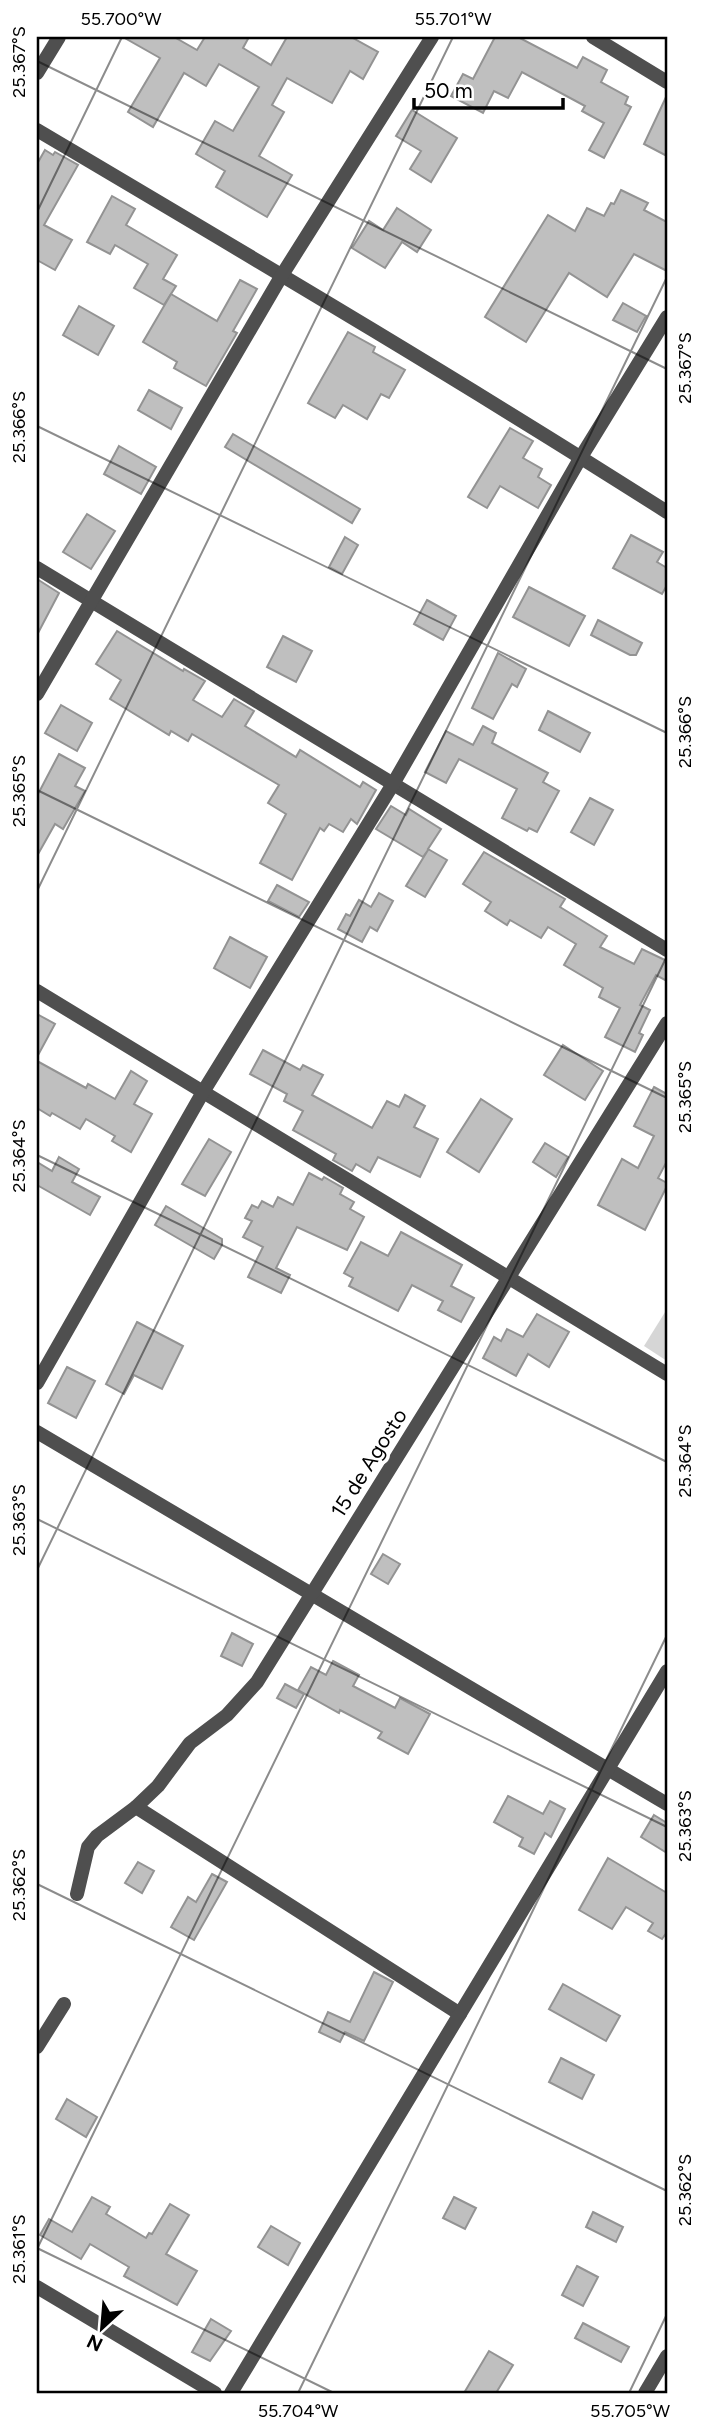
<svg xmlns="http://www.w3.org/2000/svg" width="704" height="2430" viewBox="0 0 704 2430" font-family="Figtree,sans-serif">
	<rect width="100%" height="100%" fill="#fff"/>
	<polygon fill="#d6d6d6" points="667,1309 667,1361 644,1346"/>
	<g fill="#bfbfbf" stroke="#939393" stroke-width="2">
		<polygon points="123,37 174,37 197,50 205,37 249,37 243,48 271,65 287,37 351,37 378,52 363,79 350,71 332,103 287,78 272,105 284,112 259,156 292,175 267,217 216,187 225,171 196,154 215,121 233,131 259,87 219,64 206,86 184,73 153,127 128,112 160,58"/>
		<polygon points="495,37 518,37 577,68 583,57 607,70 601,82 628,97 625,104 631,107 604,158 589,150 604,123 582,111 585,106 522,72 508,98 494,91 483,113 451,96 463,74 473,79"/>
		<polygon points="667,95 667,156 644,144"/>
		<polygon points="412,110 457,138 431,182 410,169 421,151 396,136"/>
		<polygon points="45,150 53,155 55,152 78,165 44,225 72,240 55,270 37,260 37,164"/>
		<polygon points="621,190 648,203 644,210 667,222 667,271 634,254 607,297 569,273 526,342 485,317 548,215 575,231 587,208 604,216 611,203 614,204"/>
		<polygon points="112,196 135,209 126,225 177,255 163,279 176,286 164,305 134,288 148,264 115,245 110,254 87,242"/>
		<polygon points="397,208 431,230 417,252 402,242 385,268 352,248 369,221 383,230"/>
		<polygon points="240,280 257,289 233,331 237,333 206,386 174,368 177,362 143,342 171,294 217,321"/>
		<polygon points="623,303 646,316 637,332 613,320"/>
		<polygon points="79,306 114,326 98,355 63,335"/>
		<polygon points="348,332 375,347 373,352 405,370 389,398 381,394 367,419 343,405 335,418 308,403"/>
		<polygon points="149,390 182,408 171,429 138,410"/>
		<polygon points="510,428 533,441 523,458 542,469 538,477 551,485 538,508 500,486 487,508 468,497"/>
		<polygon points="233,434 360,509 352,523 225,447"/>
		<polygon points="119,446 156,467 141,494 104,474"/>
		<polygon points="87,514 115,531 91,569 63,552"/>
		<polygon points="631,535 663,552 657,562 667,568 667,585 662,594 613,568"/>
		<polygon points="345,537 358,545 342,574 329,567"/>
		<polygon points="37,579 59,593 37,635"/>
		<polygon points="529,587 585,616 569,646 513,617"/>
		<polygon points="427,600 456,616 443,640 414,624"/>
		<polygon points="598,620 642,643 636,655 630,655 591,635"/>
		<polygon points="117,631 183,671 184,669 205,681 193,700 222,717 234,699 254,711 245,726 296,757 300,750 360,787 363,782 376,790 357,824 351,819 343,832 329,824 324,831 320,828 292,880 260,863 286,814 268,803 279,785 192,734 188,741 171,731 169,735 110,699 121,680 96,664"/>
		<polygon points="283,636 312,651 296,682 267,667"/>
		<polygon points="498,653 526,669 517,687 512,684 493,719 472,708"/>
		<polygon points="61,705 92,723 77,751 45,733"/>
		<polygon points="548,711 590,733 580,752 539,730"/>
		<polygon points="483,726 496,733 492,743 548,773 543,782 559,791 537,832 529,828 527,831 502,818 517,789 459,759 446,783 425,772 446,731 473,745"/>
		<polygon points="59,754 85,768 75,786 85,791 63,829 55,824 37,856 37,796"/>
		<polygon points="590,798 613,810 594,845 571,832"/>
		<polygon points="391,806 406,815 409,809 441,829 428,849 447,860 425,897 406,886 428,850 423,857 376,829"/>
		<polygon points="484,852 565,899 560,907 607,936 600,947 634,964 642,949 667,961 667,981 656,975 640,1005 650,1010 639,1033 643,1035 635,1052 605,1037 620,1008 599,997 603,988 564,965 576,944 548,927 541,938 510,920 507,925 485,911 491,902 463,884"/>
		<polygon points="277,885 309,902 299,917 268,901"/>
		<polygon points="379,893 393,901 377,931 370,927 362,942 338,929 346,914 350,916 359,900 371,907"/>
		<polygon points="230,937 267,957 250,988 214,968"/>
		<polygon points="37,1014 55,1024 37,1057"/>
		<polygon points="563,1045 603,1071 585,1100 544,1075"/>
		<polygon points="263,1050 300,1070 303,1065 323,1075 312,1095 372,1128 387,1101 399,1107 405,1095 425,1106 414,1127 438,1139 420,1177 378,1157 370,1172 356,1164 352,1171 333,1160 336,1154 293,1130 303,1111 284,1101 287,1094 250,1074"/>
		<polygon points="37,1061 86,1088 88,1084 115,1099 131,1071 147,1081 134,1104 152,1114 131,1152 112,1141 115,1136 86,1119 80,1129 52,1113 50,1116 37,1108"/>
		<polygon points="654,1087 667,1094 667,1161 658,1178 667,1183 667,1186 645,1230 598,1205 622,1159 638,1168 654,1136 634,1126"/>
		<polygon points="481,1099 512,1119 479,1172 447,1152"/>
		<polygon points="209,1139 231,1152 205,1196 182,1184"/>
		<polygon points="545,1143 568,1157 556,1177 533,1162"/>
		<polygon points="59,1157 79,1169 72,1182 100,1197 90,1215 37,1185 37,1162 52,1171"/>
		<polygon points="309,1173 322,1180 324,1177 343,1188 340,1194 354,1202 350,1209 364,1217 347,1250 297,1227 276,1268 290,1275 281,1293 248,1277 263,1247 243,1237 252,1221 245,1218 252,1205 258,1208 262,1201 273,1207 278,1197 293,1205"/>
		<polygon points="166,1206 222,1239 222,1245 214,1259 155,1225"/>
		<polygon points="401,1232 462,1265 451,1286 474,1298 461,1322 438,1310 443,1301 412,1285 398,1311 349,1286 353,1278 344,1273 361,1242 388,1256"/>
		<polygon points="537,1314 569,1332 549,1367 528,1354 516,1376 483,1358 494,1337 501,1341 507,1329 523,1337"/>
		<polygon points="137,1322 183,1346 162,1389 134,1375 124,1394 106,1384"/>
		<polygon points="67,1367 95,1381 76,1418 48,1403"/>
		<polygon points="383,1554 400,1564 388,1584 371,1574"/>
		<polygon points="232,1633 253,1644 242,1666 221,1656"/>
		<polygon points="333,1661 359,1675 353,1686 395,1708 400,1698 430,1714 408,1754 378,1738 382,1732 340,1710 339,1713 298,1690 311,1667 326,1675"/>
		<polygon points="285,1684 304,1694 296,1708 277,1698"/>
		<polygon points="508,1796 543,1814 550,1801 565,1809 551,1837 545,1833 534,1854 519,1846 523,1838 494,1822"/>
		<polygon points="654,1815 667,1823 667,1853 641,1837"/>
		<polygon points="608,1858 667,1893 667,1932 662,1939 648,1931 653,1923 626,1907 612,1929 579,1910"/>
		<polygon points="138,1862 154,1871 142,1893 125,1883"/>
		<polygon points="212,1874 227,1882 194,1940 171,1927 188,1897 196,1902"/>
		<polygon points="374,1972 393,1982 364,2041 345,2032 340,2042 319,2032 328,2012 350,2022"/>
		<polygon points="563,1984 620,2016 606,2041 549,2009"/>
		<polygon points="561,2058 594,2075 582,2099 549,2082"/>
		<polygon points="67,2099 97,2117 86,2137 56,2119"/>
		<polygon points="92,2197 110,2207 106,2214 146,2238 149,2233 152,2234 170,2204 189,2215 166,2254 197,2271 177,2305 124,2276 129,2267 90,2244 81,2259 40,2235 49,2219 72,2232"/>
		<polygon points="454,2197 476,2208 465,2229 443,2218"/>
		<polygon points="593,2212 623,2227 616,2242 586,2227"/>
		<polygon points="271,2226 300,2243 288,2265 258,2247"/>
		<polygon points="577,2266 598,2277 583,2306 562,2295"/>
		<polygon points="211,2319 231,2331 210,2361 192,2352"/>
		<polygon points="583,2323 629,2347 621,2362 575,2338"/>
		<polygon points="489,2351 513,2365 496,2393 464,2393"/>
	</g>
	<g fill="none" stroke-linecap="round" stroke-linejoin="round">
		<g stroke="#4f4f4f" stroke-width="14">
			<polyline points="593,37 667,82"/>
			<polyline points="37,73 59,37"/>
			<path d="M 37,130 C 248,255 460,380 667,512"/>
			<polyline points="37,568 667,950"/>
			<polyline points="37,694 282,275 432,37"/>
			<polyline points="37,991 667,1374"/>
			<polyline points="37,1383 203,1092 393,784 581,457 667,317"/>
			<polyline points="37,1432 667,1804"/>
			<polyline points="136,1807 460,2014"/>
			<polyline points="77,1894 88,1847 97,1836 136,1807 158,1786 190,1743 227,1715 257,1682 667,1023"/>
			<polyline points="37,2047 64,2004"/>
			<polyline points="37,2287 215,2393"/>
			<polyline points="231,2393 667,1671"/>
			<polyline points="645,2393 667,2356"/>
		</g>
	</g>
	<path fill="none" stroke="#000" stroke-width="2" stroke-opacity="0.45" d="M 37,61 L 667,369M 37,212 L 122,37M 37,426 L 667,733M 37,790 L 667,1098M 37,891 L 453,37M 37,1155 L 667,1462M 37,1519 L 667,1827M 37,1570 L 667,277M 37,1884 L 667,2191M 37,2248 L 334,2393M 37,2249 L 667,956M 298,2393 L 667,1635M 629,2393 L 667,2314"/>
	<g text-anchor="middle" stroke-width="7" stroke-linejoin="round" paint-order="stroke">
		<g font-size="21" fill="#000" stroke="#fff">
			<text transform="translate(369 1463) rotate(-58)" y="7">15 de Agosto</text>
		</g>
	</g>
	<rect width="704" height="2430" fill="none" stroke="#ffffff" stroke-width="77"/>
	<g transform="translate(102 2328) rotate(206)" stroke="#ffffff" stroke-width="5" paint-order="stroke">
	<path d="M0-5L12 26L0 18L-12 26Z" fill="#000000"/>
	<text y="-10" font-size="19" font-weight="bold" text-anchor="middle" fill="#000000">N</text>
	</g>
	<path d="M414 98v10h149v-10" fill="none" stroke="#000000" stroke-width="3.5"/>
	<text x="424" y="98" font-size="21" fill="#000000" stroke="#ffffff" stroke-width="5" paint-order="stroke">50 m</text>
	<rect x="38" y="38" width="628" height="2354" fill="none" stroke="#000" stroke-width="2.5"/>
	<g font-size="18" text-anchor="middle" fill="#000">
		<text x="121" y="25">55.700°W</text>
		<text x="453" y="25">55.701°W</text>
		<text transform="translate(19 62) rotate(-90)" y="6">25.367°S</text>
		<text transform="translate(685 368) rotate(-90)" y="6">25.367°S</text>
		<text transform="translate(19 427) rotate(-90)" y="6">25.366°S</text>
		<text transform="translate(685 732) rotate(-90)" y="6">25.366°S</text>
		<text transform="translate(19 791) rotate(-90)" y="6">25.365°S</text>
		<text transform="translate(685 1097) rotate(-90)" y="6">25.365°S</text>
		<text transform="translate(19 1156) rotate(-90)" y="6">25.364°S</text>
		<text transform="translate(685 1461) rotate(-90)" y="6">25.364°S</text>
		<text transform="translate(19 1520) rotate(-90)" y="6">25.363°S</text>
		<text transform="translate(685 1826) rotate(-90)" y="6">25.363°S</text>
		<text transform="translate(19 1885) rotate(-90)" y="6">25.362°S</text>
		<text transform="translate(685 2190) rotate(-90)" y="6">25.362°S</text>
		<text transform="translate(19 2249) rotate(-90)" y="6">25.361°S</text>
		<text x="298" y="2417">55.704°W</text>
		<text x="630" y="2417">55.705°W</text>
	</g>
</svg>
